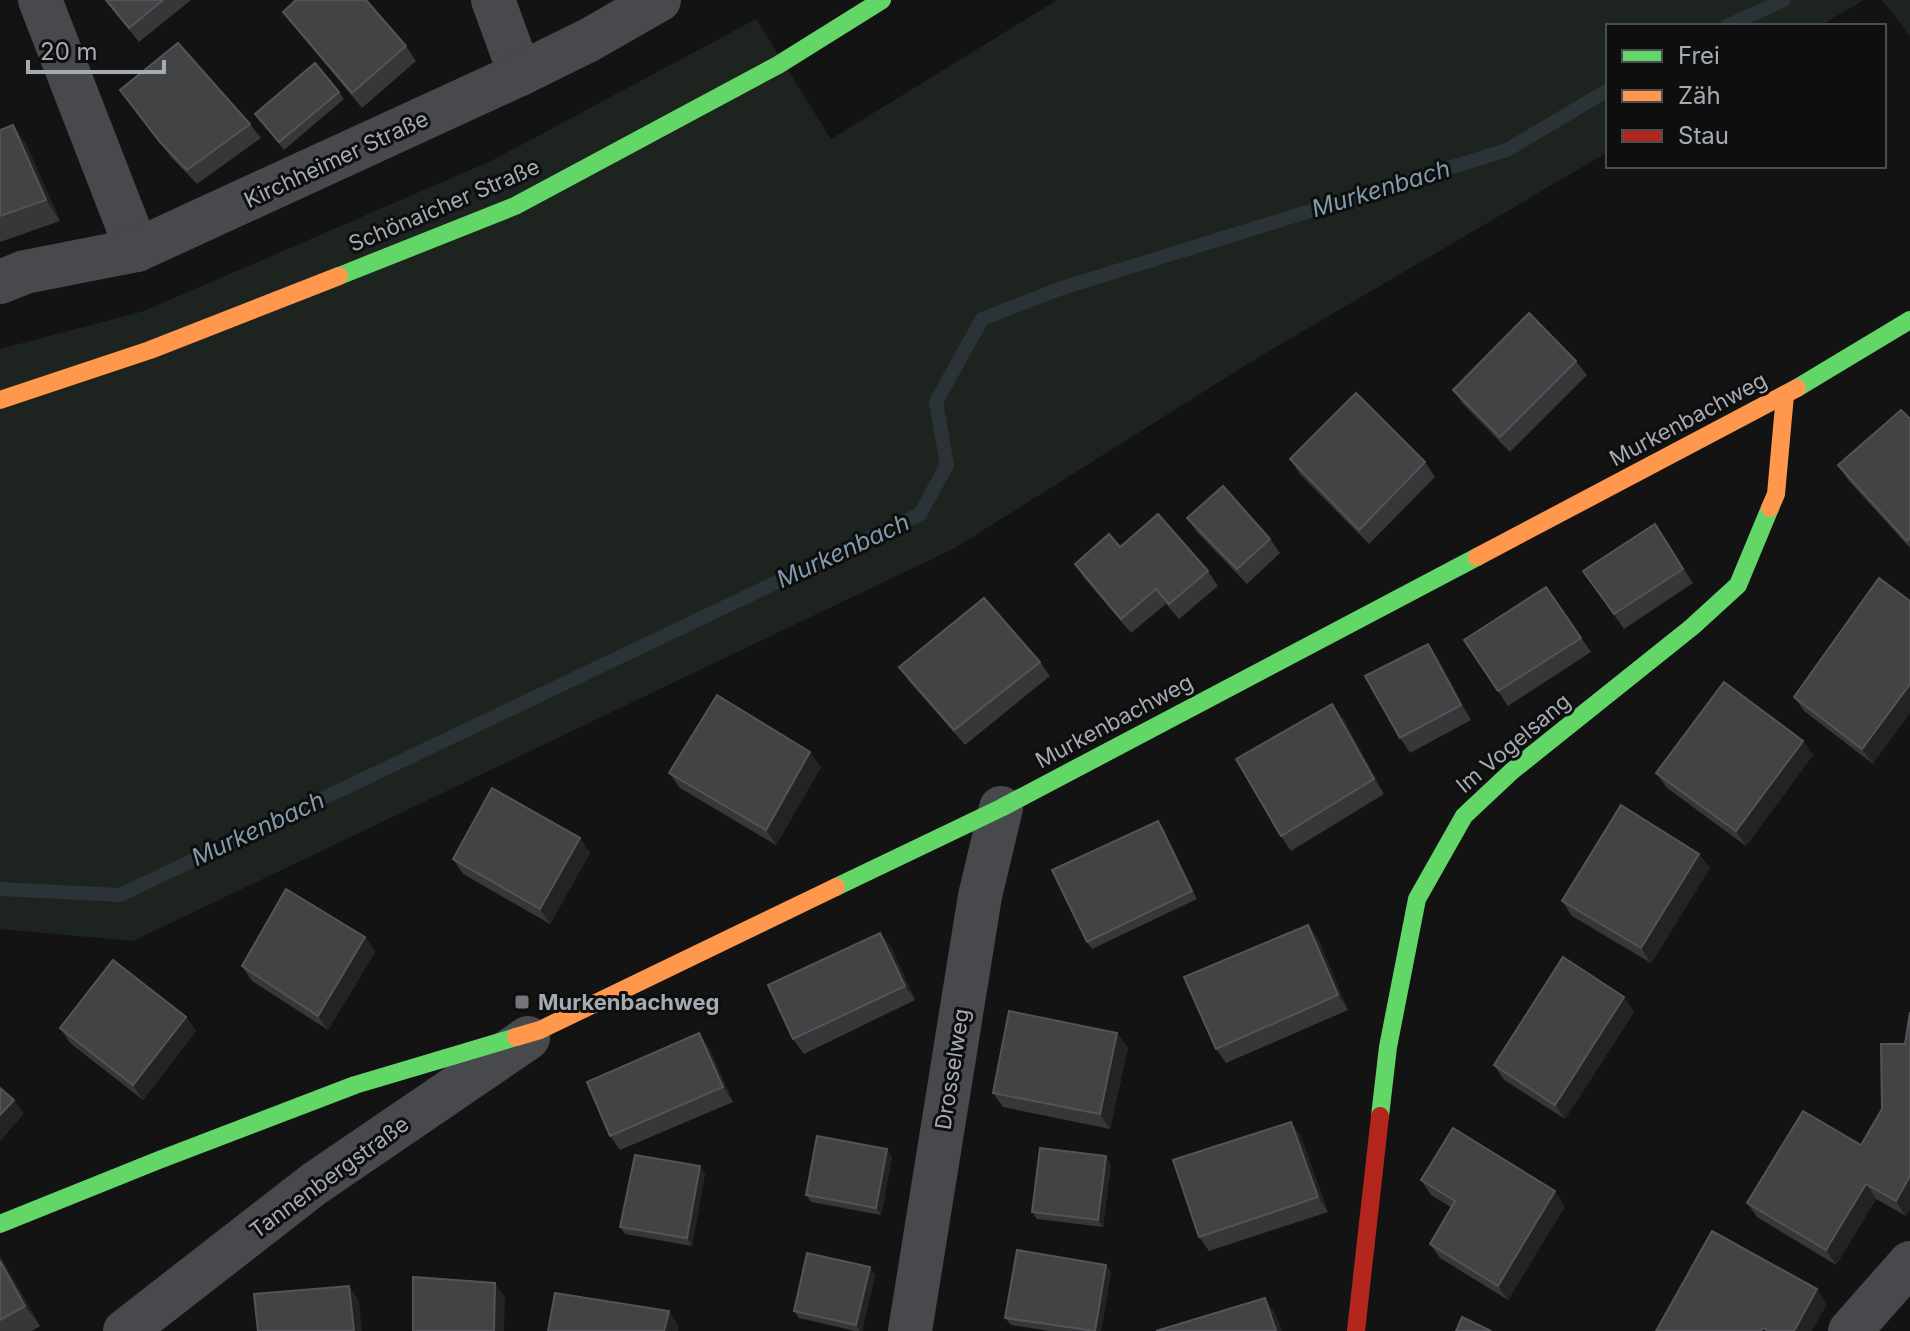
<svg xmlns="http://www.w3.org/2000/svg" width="1910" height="1331" viewBox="0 0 1910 1331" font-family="Inter,sans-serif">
	<rect width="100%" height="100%" fill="#131314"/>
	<g fill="#1d231e">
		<polygon points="1057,0 1864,0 1820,26 1608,26 1608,152 1254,360 955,548 133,941 0,929 0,349 144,311 491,161 756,19 831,139"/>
		<polygon points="1882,0 1910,0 1910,36"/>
	</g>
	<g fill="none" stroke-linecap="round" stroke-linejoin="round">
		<g stroke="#2b3337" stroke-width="14">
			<polyline points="1727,26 1784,0"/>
			<polyline points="0,889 120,895 920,514 947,465 936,402 982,319 1062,288 1507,150 1608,90"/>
		</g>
		<g stroke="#47494c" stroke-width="44">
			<polyline points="40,0 137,250"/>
			<polyline points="493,0 520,74"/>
			<polyline points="0,282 25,272 137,250 520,74 589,40 659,0"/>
			<polyline points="125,1331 314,1184 528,1038"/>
			<polyline points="910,1331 980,896 1001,808"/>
			<polyline points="1850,1331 1910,1263"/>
		</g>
		<g stroke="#63d668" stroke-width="18">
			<polyline points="339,276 515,206 778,65 882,0"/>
			<polyline points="1797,388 1910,320"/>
			<polyline points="836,887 1001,808 1477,557"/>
			<polyline points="1380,1116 1388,1047 1417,899 1464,816 1512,771 1692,627 1738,585 1770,508"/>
			<polyline points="0,1224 159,1160 355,1085 516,1037"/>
		</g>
		<g stroke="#ff974d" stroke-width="18">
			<polyline points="0,400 150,350 339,276"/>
			<polyline points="1770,508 1776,494 1785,395"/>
			<polyline points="1477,557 1797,388"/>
			<polyline points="516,1037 540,1030 836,887"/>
		</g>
		<polyline stroke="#b3261e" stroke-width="18" points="1356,1331 1380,1116"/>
	</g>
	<g fill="#363738">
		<polygon points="105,0 191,0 139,42"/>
		<polygon points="283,12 406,46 416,61 362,108 294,26"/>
		<polygon points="339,92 344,99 284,150 255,114"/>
		<polygon points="131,104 250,124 261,138 197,184 170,156"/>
		<polygon points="13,125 27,146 60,221 0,242 0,130"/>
		<polygon points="1576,361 1587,375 1510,452 1463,404 1453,390"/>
		<polygon points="1910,419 1910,548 1848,480 1838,465"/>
		<polygon points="1290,459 1425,462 1435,477 1369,544 1300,474"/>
		<polygon points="1187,518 1270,539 1280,553 1247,584 1197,532"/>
		<polygon points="1665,538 1693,583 1624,629 1583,571"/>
		<polygon points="1120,547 1208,571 1218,586 1179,619 1166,604 1131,633 1085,579 1075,564"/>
		<polygon points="1879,578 1873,764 1804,711 1794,697"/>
		<polygon points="1546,587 1591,652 1508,706 1464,640"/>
		<polygon points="1428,644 1438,659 1471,720 1410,753 1400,738"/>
		<polygon points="1040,662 1050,676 965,745 909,681 899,667"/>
		<polygon points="1343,718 1384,794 1291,851 1281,836"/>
		<polygon points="1803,741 1813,755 1746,846 1667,788 1656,773"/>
		<polygon points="821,767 776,845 680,788 669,773"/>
		<polygon points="1158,821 1163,828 1197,899 1092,949 1087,942"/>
		<polygon points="580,838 590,853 550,924 463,874 453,859"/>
		<polygon points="1699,854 1710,868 1651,963 1572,916 1562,901"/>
		<polygon points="1308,925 1318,939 1348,1010 1226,1063 1216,1049"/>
		<polygon points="880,933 891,947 915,1000 804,1054 793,1039"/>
		<polygon points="365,937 375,952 328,1030 252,981 242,966"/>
		<polygon points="1634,1012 1565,1119 1504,1080 1494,1065"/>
		<polygon points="186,1017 196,1031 143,1100 70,1043 60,1028"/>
		<polygon points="1128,1047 1110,1129 1003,1107 993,1093"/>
		<polygon points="709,1048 733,1102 620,1150 610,1136"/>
		<polygon points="1291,1122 1301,1137 1328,1212 1209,1251 1199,1237"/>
		<polygon points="1861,1145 1906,1216 1876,1199 1836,1265 1757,1217 1747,1203"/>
		<polygon points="887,1149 892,1157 881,1215 811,1202 806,1195"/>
		<polygon points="1111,1164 1103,1227 1037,1219 1032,1212"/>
		<polygon points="705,1173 692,1246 625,1234 620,1227"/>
		<polygon points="1421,1180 1565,1206 1508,1300 1440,1258 1430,1244 1452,1208 1431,1195"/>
		<polygon points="0,1256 40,1326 32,1331 0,1331"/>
		<polygon points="1106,1265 1111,1272 1101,1331 1049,1331 1011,1325 1005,1318"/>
		<polygon points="875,1275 862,1331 855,1331 799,1318 794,1311"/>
	</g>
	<g fill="#232324">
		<polygon points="13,125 27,146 60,221 46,200"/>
		<polygon points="1655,524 1665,538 1693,583 1683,569"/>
		<polygon points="1428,644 1438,659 1471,720 1461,705"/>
		<polygon points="1910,684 1910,713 1873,764 1862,749"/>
		<polygon points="1332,704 1343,718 1384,794 1374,779"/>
		<polygon points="1803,741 1813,755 1746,846 1736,831"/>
		<polygon points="810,752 821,767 776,845 766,830"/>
		<polygon points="1158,821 1163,828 1197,899 1192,891"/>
		<polygon points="580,838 590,853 550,924 540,909"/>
		<polygon points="1699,854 1710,868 1651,963 1641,948"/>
		<polygon points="1308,925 1318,939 1348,1010 1338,995"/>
		<polygon points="880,933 891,947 915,1000 905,986"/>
		<polygon points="365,937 375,952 328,1030 318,1016"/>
		<polygon points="1624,997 1634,1012 1565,1119 1555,1105"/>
		<polygon points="186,1017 196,1031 143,1100 133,1085"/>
		<polygon points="699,1033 709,1048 733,1102 723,1087"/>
		<polygon points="1117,1033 1128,1047 1110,1129 1100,1114"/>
		<polygon points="14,1100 24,1114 0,1141 0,1115"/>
		<polygon points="1291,1122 1301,1137 1328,1212 1318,1197"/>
		<polygon points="887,1149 892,1157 881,1215 876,1208"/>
		<polygon points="1106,1156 1111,1164 1103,1227 1098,1220"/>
		<polygon points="700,1166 705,1173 692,1246 687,1238"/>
		<polygon points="1910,1176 1910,1209 1906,1216 1896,1201"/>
		<polygon points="1866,1184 1876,1199 1836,1265 1826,1250"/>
		<polygon points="1555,1191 1565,1206 1508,1300 1498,1286"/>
		<polygon points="0,1256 40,1326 25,1306 0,1261"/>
		<polygon points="1106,1265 1111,1272 1101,1331 1095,1331"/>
		<polygon points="870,1267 875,1275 862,1331 860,1331 856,1325"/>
		<polygon points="495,1283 505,1297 504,1331 494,1331"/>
		<polygon points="349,1286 359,1301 362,1331 354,1331"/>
		<polygon points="1817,1289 1827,1304 1812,1331 1794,1331"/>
		<polygon points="1265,1298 1275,1313 1282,1331 1276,1331"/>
		<polygon points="669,1311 679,1326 678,1331 664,1331"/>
	</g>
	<g fill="#424345" stroke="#525457" stroke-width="2">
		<polygon points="106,0 163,0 129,28"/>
		<polygon points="296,0 366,0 406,46 352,93 283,12"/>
		<polygon points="178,43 250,124 187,170 160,142 120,90"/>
		<polygon points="315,63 339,92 279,142 255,114"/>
		<polygon points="13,125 46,200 0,216 0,130"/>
		<polygon points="1529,313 1576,361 1500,437 1453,390"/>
		<polygon points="1356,393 1425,462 1359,530 1290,459"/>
		<polygon points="1901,410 1910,419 1910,538 1907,541 1838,465"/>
		<polygon points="1223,486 1270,539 1237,569 1187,518"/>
		<polygon points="1158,514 1208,571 1169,604 1156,589 1121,619 1075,564 1109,534 1120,547"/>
		<polygon points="1655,524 1683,569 1614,614 1583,571"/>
		<polygon points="1879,578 1910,601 1910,684 1862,749 1794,697"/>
		<polygon points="1546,587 1581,638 1498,691 1464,640"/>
		<polygon points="984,598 1040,662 954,730 899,667"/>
		<polygon points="1428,644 1461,705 1400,738 1365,676"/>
		<polygon points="1724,682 1803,741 1736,831 1656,773"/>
		<polygon points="717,695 810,752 766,830 669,773"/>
		<polygon points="1332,704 1374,779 1281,836 1236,759"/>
		<polygon points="492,788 580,838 540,909 453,859"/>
		<polygon points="1621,805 1699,854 1641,948 1562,901"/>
		<polygon points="1158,821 1192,891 1087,942 1052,870"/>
		<polygon points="286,889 365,937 318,1016 242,966"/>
		<polygon points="1308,925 1338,995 1216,1049 1184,977"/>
		<polygon points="880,933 905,986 793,1039 768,985"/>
		<polygon points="1563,957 1624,997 1555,1105 1494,1065"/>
		<polygon points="113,960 186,1017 133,1085 60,1028"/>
		<polygon points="1009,1011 1117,1033 1100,1114 993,1093"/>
		<polygon points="1910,1012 1910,1176 1896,1201 1866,1184 1826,1250 1747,1203 1803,1111 1861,1145 1882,1109 1881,1044 1905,1044"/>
		<polygon points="699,1033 723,1087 610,1136 587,1082"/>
		<polygon points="0,1088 14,1100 0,1115"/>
		<polygon points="1291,1122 1318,1197 1199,1237 1173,1160"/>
		<polygon points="1453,1128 1555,1191 1498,1286 1430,1244 1455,1201 1421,1180"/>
		<polygon points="817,1136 887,1149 876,1208 806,1195"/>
		<polygon points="1040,1148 1106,1156 1098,1220 1032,1212"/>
		<polygon points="635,1155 700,1166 687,1238 620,1227"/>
		<polygon points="1712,1231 1817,1289 1794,1331 1768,1331 1763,1328 1761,1331 1656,1331"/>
		<polygon points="1017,1250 1106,1265 1095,1331 1005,1318"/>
		<polygon points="807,1253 870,1267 856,1325 794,1311"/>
		<polygon points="0,1261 25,1306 0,1320"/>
		<polygon points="413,1277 495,1283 494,1331 413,1331"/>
		<polygon points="349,1286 354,1331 258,1331 254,1294"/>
		<polygon points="555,1293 669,1311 664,1331 548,1331"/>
		<polygon points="1265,1298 1276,1331 1156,1331"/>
		<polygon points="1462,1317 1491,1331 1456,1331"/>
	</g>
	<rect fill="#72767b" stroke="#0e0e0f" stroke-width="3" x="514" y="994" width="16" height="16" rx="4"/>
	<g text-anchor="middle" stroke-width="6" stroke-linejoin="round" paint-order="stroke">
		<g font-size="22" fill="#a5abb3" stroke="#0e0e0f">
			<text transform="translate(336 159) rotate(-25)" y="8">Kirchheimer Straße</text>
			<text transform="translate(444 205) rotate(-23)" y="8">Schönaicher Straße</text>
			<text transform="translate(1688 419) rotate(-28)" y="8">Murkenbachweg</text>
			<text transform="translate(1114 721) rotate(-28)" y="8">Murkenbachweg</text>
			<text transform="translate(1513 743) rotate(-40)" y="8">Im Vogelsang</text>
			<text transform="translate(952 1069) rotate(-81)" y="8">Drosselweg</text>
			<text transform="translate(329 1177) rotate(-36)" y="8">Tannenbergstraße</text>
		</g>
		<g font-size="22" font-weight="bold" fill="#a5abb3" stroke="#0e0e0f" text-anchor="start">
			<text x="538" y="1010">Murkenbachweg</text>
		</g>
		<g font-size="24" font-style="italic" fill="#809bab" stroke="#0e0e0f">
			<text transform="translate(1381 189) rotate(-17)" y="8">Murkenbach</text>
			<text transform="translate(843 551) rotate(-25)" y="8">Murkenbach</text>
			<text transform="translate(258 829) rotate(-25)" y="8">Murkenbach</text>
		</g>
	</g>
	<rect x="1606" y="24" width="280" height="144" fill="#0e0e0f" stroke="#4a4d51" stroke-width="2"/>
	<rect x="1622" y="50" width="40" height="12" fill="#63d668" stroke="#4a4d51" stroke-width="2"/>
	<text x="1678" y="64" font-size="24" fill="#a5abb3">Frei</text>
	<rect x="1622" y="90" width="40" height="12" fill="#ff974d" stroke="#4a4d51" stroke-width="2"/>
	<text x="1678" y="104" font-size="24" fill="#a5abb3">Zäh</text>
	<rect x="1622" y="130" width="40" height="12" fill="#b3261e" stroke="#4a4d51" stroke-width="2"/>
	<text x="1678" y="144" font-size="24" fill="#a5abb3">Stau</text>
	<path d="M28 60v12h136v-12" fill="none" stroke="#a5abb3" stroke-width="4"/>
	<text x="40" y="60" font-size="24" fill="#a5abb3" stroke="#0e0e0f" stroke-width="6" paint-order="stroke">20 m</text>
</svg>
